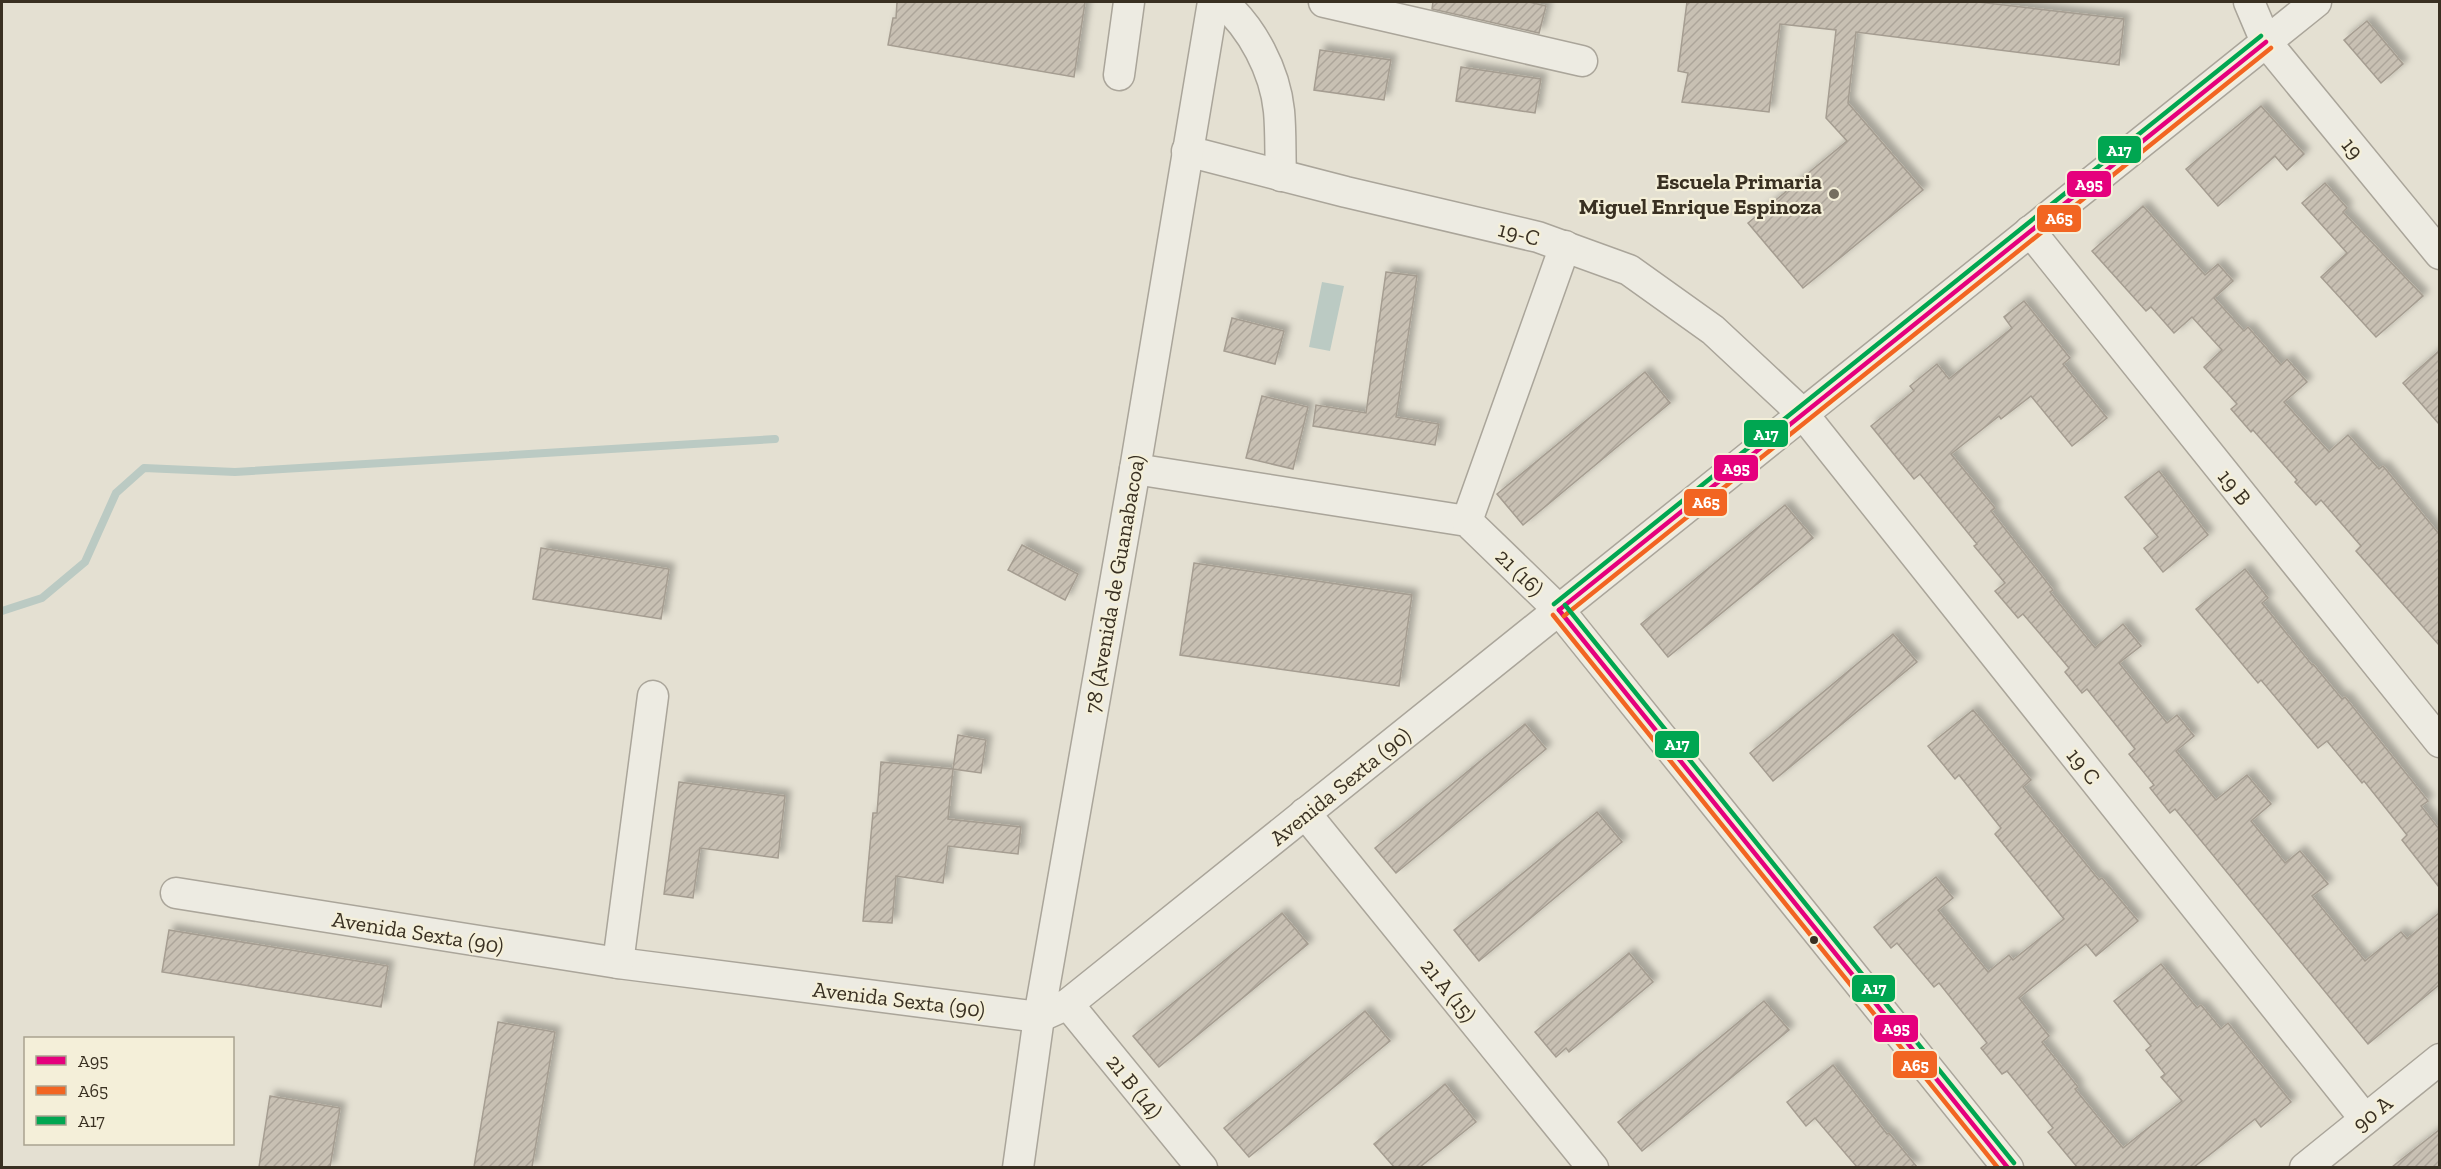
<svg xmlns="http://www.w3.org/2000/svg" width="2441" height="1169" viewBox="0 0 2441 1169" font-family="'Zilla Slab',serif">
	<defs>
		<pattern id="building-hatch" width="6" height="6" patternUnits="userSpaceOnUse" patternTransform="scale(1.5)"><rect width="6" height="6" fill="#c8c0b3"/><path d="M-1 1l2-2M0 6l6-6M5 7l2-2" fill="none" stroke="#ada59a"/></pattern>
		<filter id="shadow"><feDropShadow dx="5.5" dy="-5.5" stdDeviation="3" flood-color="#0004"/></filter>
	</defs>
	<rect width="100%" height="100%" fill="#e4e0d2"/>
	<polygon fill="#bbcac3" points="1322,282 1344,286 1330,351 1309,347"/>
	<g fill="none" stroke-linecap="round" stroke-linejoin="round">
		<polyline stroke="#bbcac3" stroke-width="8" points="2,611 42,598 85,562 116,493 144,468 235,472 775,439"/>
	</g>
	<g fill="url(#building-hatch)" stroke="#a59d91" stroke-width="1.5" filter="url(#shadow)">
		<polygon points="897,2 1085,2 1074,77 888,45 893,18 896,18"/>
		<polygon points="1433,2 1529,2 1546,6 1539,33 1432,9"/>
		<polygon points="1687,2 1978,2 2124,19 2119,65 1856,32 1848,103 1923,190 1803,288 1748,223 1847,141 1826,118 1836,30 1780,24 1769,112 1682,102 1688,73 1678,71"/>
		<polygon points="2367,21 2403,64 2381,83 2344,40"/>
		<polygon points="1320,50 1391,60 1384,100 1314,90"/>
		<polygon points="1461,67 1541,79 1535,113 1456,101"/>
		<polygon points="2261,106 2304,154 2287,170 2275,156 2218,206 2186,169"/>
		<polygon points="2325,183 2347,208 2343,212 2423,296 2376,337 2321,277 2347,253 2302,203"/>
		<polygon points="2143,206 2205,275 2218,264 2233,281 2214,298 2244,331 2248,327 2281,365 2287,359 2307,382 2284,402 2329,452 2348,435 2379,469 2383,466 2439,534 2439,645 2356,551 2361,546 2321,500 2316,505 2295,482 2297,480 2253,430 2251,432 2231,409 2237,404 2204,367 2222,350 2192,317 2174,333 2151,307 2146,311 2092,251"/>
		<polygon points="1386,272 1417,276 1396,417 1439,424 1435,445 1313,426 1316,405 1366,413"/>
		<polygon points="2024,301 2070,358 2063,364 2107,418 2072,446 2031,396 2001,419 1999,416 1951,454 1995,508 1991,511 2053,590 2050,592 2095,648 2123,624 2141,646 2119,663 2167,723 2177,715 2194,736 2176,751 2216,800 2247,775 2271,804 2251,821 2285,863 2300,851 2328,884 2312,896 2365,961 2401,932 2407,939 2439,913 2439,985 2368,1044 2175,809 2170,813 2150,788 2154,785 2129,754 2135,749 2087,689 2082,693 2065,672 2069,668 2023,614 2018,618 1995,591 2005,583 1974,546 1977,544 1920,474 1914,479 1871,426 1914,391 1910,386 1937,364 1949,379 2012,328 2004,317"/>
		<polygon points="1232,318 1284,331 1275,364 1224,351"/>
		<polygon points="2439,351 2439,424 2403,383"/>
		<polygon points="1645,372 1670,403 1523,525 1497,494"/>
		<polygon points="1262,396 1308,407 1293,469 1246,458"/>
		<polygon points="2159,471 2208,535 2163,572 2144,548 2158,537 2125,497"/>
		<polygon points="1785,505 1813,538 1668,657 1641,624"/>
		<polygon points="1022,545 1078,574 1065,600 1008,570"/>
		<polygon points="541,548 669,569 661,619 533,599"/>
		<polygon points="1194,563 1412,595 1399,686 1180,655"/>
		<polygon points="2245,569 2268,598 2262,603 2312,665 2313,664 2342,699 2345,697 2428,801 2421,806 2439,829 2439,887 2402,840 2407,835 2364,781 2362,783 2327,741 2318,748 2261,680 2258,683 2196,609"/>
		<polygon points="1893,634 1917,662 1773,781 1750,753"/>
		<polygon points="1973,710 2031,780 2023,787 2099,880 2102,878 2138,921 2096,956 2086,944 2019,998 2049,1036 2042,1042 2078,1087 2075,1089 2123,1148 2182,1101 2161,1077 2165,1074 2146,1050 2151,1046 2114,1001 2161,964 2197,1008 2201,1005 2221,1029 2228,1023 2291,1102 2261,1127 2255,1119 2194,1167 2077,1167 2048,1132 2053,1128 2007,1071 2002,1074 1981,1048 1987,1043 1939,983 1934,987 1897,943 1891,948 1874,927 1936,877 1953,898 1938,910 1988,972 2009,955 2013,960 2064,919 1995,834 2001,828 1959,775 1955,779 1928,746"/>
		<polygon points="1525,724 1546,749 1396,873 1375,848"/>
		<polygon points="958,735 986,740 981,773 953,769"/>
		<polygon points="881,762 953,769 948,819 1021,827 1018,854 948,846 943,883 896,876 892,923 863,921 873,813 877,813"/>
		<polygon points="679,782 785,796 778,858 700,848 693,898 664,894"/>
		<polygon points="1597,812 1622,842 1479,961 1454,930"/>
		<polygon points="1282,913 1308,944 1159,1067 1133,1036"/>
		<polygon points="169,930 388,966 381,1007 162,972"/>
		<polygon points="1629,953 1653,982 1569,1052 1566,1048 1556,1057 1535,1032"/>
		<polygon points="1764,1001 1789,1030 1642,1151 1618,1122"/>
		<polygon points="1365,1011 1390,1041 1249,1157 1224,1128"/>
		<polygon points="498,1022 555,1032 532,1167 474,1167"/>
		<polygon points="1833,1065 1887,1134 1889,1133 1917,1167 1857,1167 1815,1118 1806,1126 1787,1102"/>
		<polygon points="1445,1084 1476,1122 1420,1167 1394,1167 1374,1144"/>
		<polygon points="270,1096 340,1108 330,1167 259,1167"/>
		<polygon points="2439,1130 2439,1167 2392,1167"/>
	</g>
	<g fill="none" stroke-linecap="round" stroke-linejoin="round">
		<g stroke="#aaa59a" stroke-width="33">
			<g id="minor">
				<path d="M 1222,2 C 1252,27 1275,71 1279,111 C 1281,132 1280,154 1281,176"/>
				<polyline points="1324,2 1582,61"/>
				<polyline points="2249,2 2266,42 2440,254"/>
				<polyline points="1119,75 1129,2"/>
				<polyline points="1187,151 1346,192 1538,237 1629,270 1713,330 1803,414 2365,1119"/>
				<polyline points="2030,231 2440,742"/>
				<polyline points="1135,469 1467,521 1559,610 2008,1168"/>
				<polyline points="1467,521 1565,246"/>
				<polyline points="1305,813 1593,1168"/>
				<polyline points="176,893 618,963 1039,1017 1068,1004 2316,2"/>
				<polyline points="618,963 653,696"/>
				<polyline points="1068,1004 1202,1168"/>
				<polyline points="1018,1168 1039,1017 1135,469 1213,2"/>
				<polyline points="2305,1168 2440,1059"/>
			</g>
		</g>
		<use href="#minor" stroke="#edebe2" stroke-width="30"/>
		<g stroke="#f4efd9" stroke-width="9">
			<g id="bus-1">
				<polyline points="1559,610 2266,42"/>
				<polyline points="1559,610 2008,1168"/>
			</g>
		</g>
		<g stroke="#f4efd9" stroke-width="9">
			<g id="bus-2">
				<polyline points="1553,615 1998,1168"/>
				<polyline points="1564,616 2271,48"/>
			</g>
		</g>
		<g stroke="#f4efd9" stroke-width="9">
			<g id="bus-3">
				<polyline points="1554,604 2261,36"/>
				<polyline points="1565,605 2014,1163"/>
			</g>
		</g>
		<use href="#bus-1" stroke="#e5007d" stroke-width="4.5"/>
		<use href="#bus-2" stroke="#f26522" stroke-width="4.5"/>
		<use href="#bus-3" stroke="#00a651" stroke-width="4.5"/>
	</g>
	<circle fill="#756e60" stroke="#f4efd9" stroke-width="2" cx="1834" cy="194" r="6"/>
	<circle fill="#393022" stroke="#f4efd9" stroke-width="2" cx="1814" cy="940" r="5"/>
	<g text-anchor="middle" stroke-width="4.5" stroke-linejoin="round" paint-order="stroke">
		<g font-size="22" fill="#393022" stroke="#f4efd9">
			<text transform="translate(2353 148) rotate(51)" y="8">19</text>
			<text transform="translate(1519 233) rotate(14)" y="8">19-C</text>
			<text transform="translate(2235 487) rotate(51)" y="8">19 B</text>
			<text transform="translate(1520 572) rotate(44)" y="8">21 (16)</text>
			<text transform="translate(1114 584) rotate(-80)" y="8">78 (Avenida de Guanabacoa)</text>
			<text transform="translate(2084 766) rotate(51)" y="8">19 C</text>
			<text transform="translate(1340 786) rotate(-39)" y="8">Avenida Sexta (90)</text>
			<text transform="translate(418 932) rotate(9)" y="8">Avenida Sexta (90)</text>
			<text transform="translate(1449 990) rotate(51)" y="8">21 A (15)</text>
			<text transform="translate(899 999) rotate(7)" y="8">Avenida Sexta (90)</text>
			<text transform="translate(1135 1086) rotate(51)" y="8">21 B (14)</text>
			<text transform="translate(2372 1113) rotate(-39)" y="8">90 A</text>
		</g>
		<g font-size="22" font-weight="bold" fill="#393022" stroke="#f4efd9" text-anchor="end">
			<text x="1822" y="189">Escuela Primaria<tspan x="1822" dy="25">Miguel Enrique Espinoza</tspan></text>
		</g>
	</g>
	<g stroke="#f4efd9" stroke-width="2">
		<rect x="2097" y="135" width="45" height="29" rx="6" fill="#00a651"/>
		<rect x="2066" y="170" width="46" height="28" rx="6" fill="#e5007d"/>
		<rect x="2036" y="204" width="46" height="29" rx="6" fill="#f26522"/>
		<rect x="1743" y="419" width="46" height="29" rx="6" fill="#00a651"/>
		<rect x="1713" y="454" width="46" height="28" rx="6" fill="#e5007d"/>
		<rect x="1683" y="488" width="45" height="29" rx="6" fill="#f26522"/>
		<rect x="1654" y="730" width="46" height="29" rx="6" fill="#00a651"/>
		<rect x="1851" y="974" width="45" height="29" rx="6" fill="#00a651"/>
		<rect x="1873" y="1014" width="46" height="29" rx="6" fill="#e5007d"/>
		<rect x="1892" y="1050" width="46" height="29" rx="6" fill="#f26522"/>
	</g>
	<g font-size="16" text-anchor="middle" font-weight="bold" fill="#fff">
		<text x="2119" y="156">A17</text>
		<text x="2089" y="190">A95</text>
		<text x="2059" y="224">A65</text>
		<text x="1766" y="440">A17</text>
		<text x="1736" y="474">A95</text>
		<text x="1706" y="508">A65</text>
		<text x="1677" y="750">A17</text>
		<text x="1874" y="994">A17</text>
		<text x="1896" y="1034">A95</text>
		<text x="1915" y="1071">A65</text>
	</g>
	<rect width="2441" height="1169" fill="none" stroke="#393022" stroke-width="6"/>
	<rect x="24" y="1037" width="210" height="108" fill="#f4efd9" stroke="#a9a390" stroke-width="1.5"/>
	<rect x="36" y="1056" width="30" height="9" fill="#e5007d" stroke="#a9a390" stroke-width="1.5"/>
	<text x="78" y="1067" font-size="18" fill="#393022">A95</text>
	<rect x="36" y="1086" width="30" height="9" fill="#f26522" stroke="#a9a390" stroke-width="1.5"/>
	<text x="78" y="1097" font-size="18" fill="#393022">A65</text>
	<rect x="36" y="1116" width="30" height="9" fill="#00a651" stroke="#a9a390" stroke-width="1.5"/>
	<text x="78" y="1127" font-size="18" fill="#393022">A17</text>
</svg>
